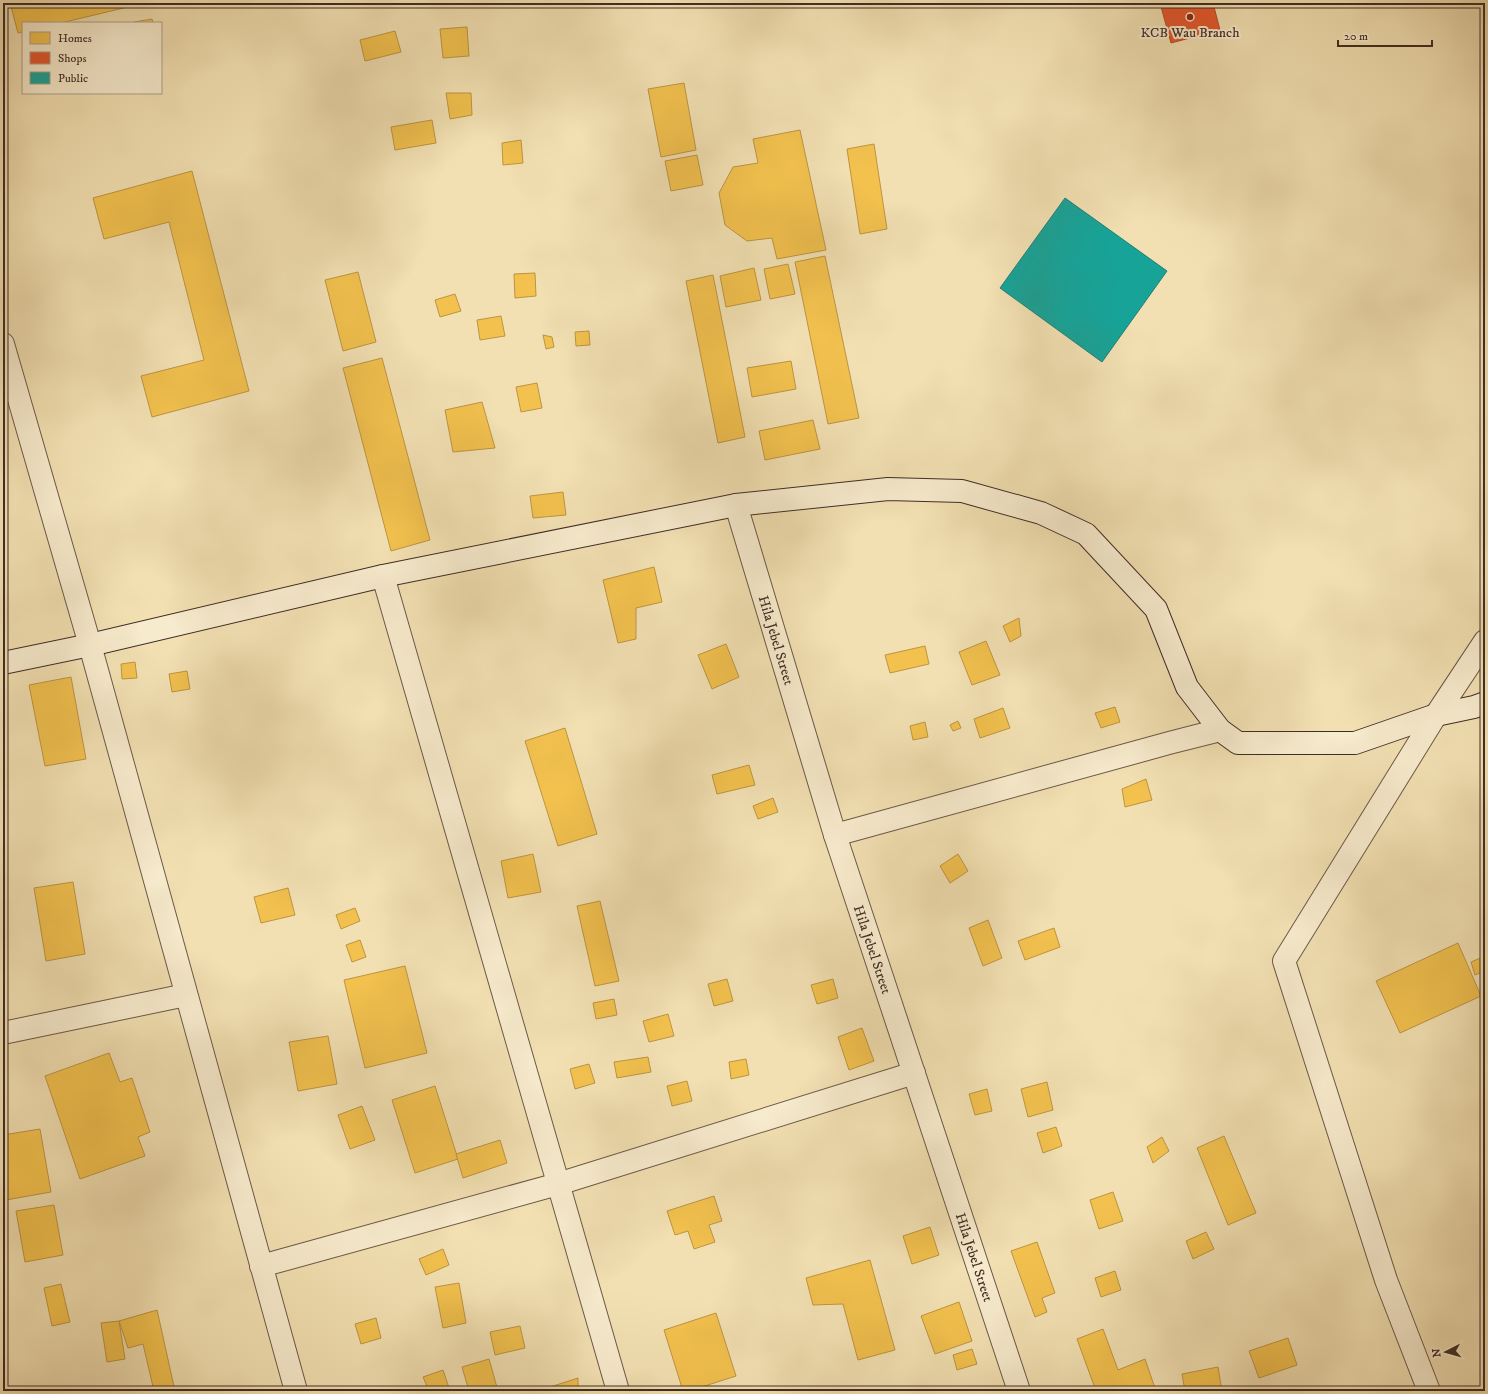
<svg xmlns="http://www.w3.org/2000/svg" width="1488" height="1394" viewBox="0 0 1488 1394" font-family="'IM FELL DW Pica',serif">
	<rect width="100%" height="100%" fill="#f2e0b2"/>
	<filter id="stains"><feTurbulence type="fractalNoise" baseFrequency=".005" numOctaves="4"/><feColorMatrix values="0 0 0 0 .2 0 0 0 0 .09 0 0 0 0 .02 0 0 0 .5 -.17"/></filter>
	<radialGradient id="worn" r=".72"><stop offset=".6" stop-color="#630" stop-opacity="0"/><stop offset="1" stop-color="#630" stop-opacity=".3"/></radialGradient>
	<g fill="#f2c14e" stroke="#bd9442">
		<polygon points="10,3 135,3 136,5 61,23 23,23 23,32 18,33"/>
		<polygon points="152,19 153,23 134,23 134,22"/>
		<polygon points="467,27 469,56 443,58 440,29"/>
		<polygon points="395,31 401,52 365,61 360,40"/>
		<polygon points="684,83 696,150 661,157 648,89"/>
		<polygon points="446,93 471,93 472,115 450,119"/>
		<polygon points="432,120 436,143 395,150 391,127"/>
		<polygon points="800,130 826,250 777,259 772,238 747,241 725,225 719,193 733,167 758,163 753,139"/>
		<polygon points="521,140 523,163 503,165 502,143"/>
		<polygon points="874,144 887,229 860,234 847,149"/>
		<polygon points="697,155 703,185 671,191 665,161"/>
		<polygon points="192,171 249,391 152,417 141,376 204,360 169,222 104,239 93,198"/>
		<polygon points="825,256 859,418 828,424 795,262"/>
		<polygon points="788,264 795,294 770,299 764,269"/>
		<polygon points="754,268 761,300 726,307 720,276"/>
		<polygon points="358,272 376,342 343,351 325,280"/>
		<polygon points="535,273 536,296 515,298 514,274"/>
		<polygon points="713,275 745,437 718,443 686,281"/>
		<polygon points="455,294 461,311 440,317 435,300"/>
		<polygon points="501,316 505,336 480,340 477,320"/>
		<polygon points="589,331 590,345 576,346 575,332"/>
		<polygon points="543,335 552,337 554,347 546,349"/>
		<polygon points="382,358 430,540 391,551 343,368"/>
		<polygon points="791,361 796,389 752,397 747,368"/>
		<polygon points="537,383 542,408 521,412 516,387"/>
		<polygon points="482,402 495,448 453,452 445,410"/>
		<polygon points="813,420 820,449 765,460 759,431"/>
		<polygon points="563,492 566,515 533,518 530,496"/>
		<polygon points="654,567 662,602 636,608 636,639 618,643 603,580"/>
		<polygon points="1019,618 1021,636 1010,642 1003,626"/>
		<polygon points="986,641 1000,675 972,685 959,652"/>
		<polygon points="726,644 739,677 712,689 698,655"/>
		<polygon points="925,646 929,664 890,673 885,655"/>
		<polygon points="135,662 137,678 122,679 121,664"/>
		<polygon points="187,671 190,689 172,692 169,674"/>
		<polygon points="71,677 86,759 45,766 29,685"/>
		<polygon points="1115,707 1120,722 1101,728 1095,713"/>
		<polygon points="1003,708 1010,728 980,738 974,719"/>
		<polygon points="958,721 961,728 953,731 950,725"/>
		<polygon points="925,722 928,737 913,740 910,726"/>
		<polygon points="565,728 597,834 558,846 525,741"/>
		<polygon points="749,765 755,785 717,794 712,775"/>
		<polygon points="1146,779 1152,800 1125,807 1122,789"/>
		<polygon points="773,798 778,812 758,819 753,806"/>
		<polygon points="533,854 541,892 508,898 501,861"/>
		<polygon points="958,854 968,871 950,883 940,866"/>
		<polygon points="73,882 85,954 46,961 34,888"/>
		<polygon points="288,888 295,915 261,923 254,897"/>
		<polygon points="600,901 619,981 595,986 577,906"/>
		<polygon points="355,908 360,921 341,929 336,915"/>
		<polygon points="988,920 1002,958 983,966 969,928"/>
		<polygon points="1054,928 1060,947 1025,960 1018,941"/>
		<polygon points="360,940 366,957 352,962 346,945"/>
		<polygon points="1458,943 1481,996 1400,1033 1376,981"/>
		<polygon points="1485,956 1485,971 1475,975 1471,962"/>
		<polygon points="405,966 427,1053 365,1068 344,980"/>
		<polygon points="727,979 733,1001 714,1006 708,984"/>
		<polygon points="833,979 838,998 817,1004 811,985"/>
		<polygon points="614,999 617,1015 596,1019 593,1003"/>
		<polygon points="668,1014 674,1036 649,1042 643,1021"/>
		<polygon points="862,1028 874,1061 849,1070 838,1037"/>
		<polygon points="328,1036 337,1084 298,1091 289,1042"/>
		<polygon points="109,1053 120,1082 132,1078 150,1132 138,1137 145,1156 80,1179 45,1076"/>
		<polygon points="648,1057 651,1072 617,1078 614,1062"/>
		<polygon points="746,1059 749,1075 731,1079 729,1062"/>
		<polygon points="589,1064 595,1083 575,1089 570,1069"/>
		<polygon points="687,1081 692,1101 672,1106 667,1086"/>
		<polygon points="1047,1082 1053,1110 1028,1117 1021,1089"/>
		<polygon points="435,1086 458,1159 415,1173 392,1100"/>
		<polygon points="987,1089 992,1111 975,1115 969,1094"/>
		<polygon points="362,1106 375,1140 350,1149 338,1115"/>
		<polygon points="1056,1127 1062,1146 1043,1153 1037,1133"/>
		<polygon points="40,1129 51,1192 6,1200 3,1180 3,1135"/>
		<polygon points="1224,1136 1256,1213 1228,1225 1197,1148"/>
		<polygon points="1162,1137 1169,1151 1153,1163 1147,1147"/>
		<polygon points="500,1140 507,1163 463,1178 456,1154"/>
		<polygon points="1113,1192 1123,1221 1099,1229 1090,1200"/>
		<polygon points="714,1196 722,1221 709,1225 715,1242 694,1249 688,1231 675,1235 667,1211"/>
		<polygon points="54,1205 63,1255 25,1262 16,1211"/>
		<polygon points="930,1227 939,1255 912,1264 903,1236"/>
		<polygon points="1206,1232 1214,1249 1193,1259 1186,1241"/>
		<polygon points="1037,1242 1055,1293 1042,1298 1047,1312 1035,1317 1011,1251"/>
		<polygon points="443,1249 449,1265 426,1275 419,1259"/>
		<polygon points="870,1260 895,1350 858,1360 843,1304 813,1305 806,1278"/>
		<polygon points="1115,1271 1121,1290 1101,1297 1095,1278"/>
		<polygon points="459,1283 466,1323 443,1328 435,1287"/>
		<polygon points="61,1284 70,1322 52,1326 44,1288"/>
		<polygon points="959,1302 972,1341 935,1354 921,1316"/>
		<polygon points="157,1310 175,1391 154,1391 143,1344 128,1348 119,1321"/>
		<polygon points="716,1313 736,1376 689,1391 683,1391 664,1330"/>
		<polygon points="376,1318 381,1338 361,1344 355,1324"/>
		<polygon points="119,1321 125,1359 107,1362 101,1323"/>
		<polygon points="520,1326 525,1348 495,1355 490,1332"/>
		<polygon points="1103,1329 1118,1370 1145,1359 1156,1391 1096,1391 1077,1339"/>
		<polygon points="1288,1338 1297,1365 1259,1378 1249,1351"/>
		<polygon points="972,1349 977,1364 957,1370 953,1355"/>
		<polygon points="489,1359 498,1391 469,1391 462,1367"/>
		<polygon points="1218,1367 1222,1391 1185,1391 1182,1374"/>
		<polygon points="443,1370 450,1391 429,1391 423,1377"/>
		<polygon points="578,1378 578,1391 545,1391 544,1389"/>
	</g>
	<polygon fill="#e4572e" stroke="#b34a2b" points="1160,3 1213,3 1220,30 1171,43"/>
	<polygon fill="#17a398" stroke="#237f76" points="1065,198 1167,271 1102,362 1000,288"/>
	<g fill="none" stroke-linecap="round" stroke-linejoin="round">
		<g stroke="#6c5948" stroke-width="24">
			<g id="minor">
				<path id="s1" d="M 736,505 L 835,835 L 1019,1391"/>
				<polyline points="383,576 618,1391"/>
				<polyline points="90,645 296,1391"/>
				<polyline points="835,835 1169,743 1220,730"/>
				<polyline points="3,1033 186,995"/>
				<polyline points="261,1266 558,1184 914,1073"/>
				<polyline points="1429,1391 1386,1280 1284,961 1436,715 1485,641"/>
			</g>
		</g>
		<g stroke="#6c5948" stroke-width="24">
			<polyline id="tertiary" points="3,344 90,645"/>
		</g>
		<g stroke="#402c25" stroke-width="24">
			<polyline id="secondary" points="3,663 90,645 383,576 736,505 888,489 962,491 1041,513 1086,534 1156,609 1187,687 1220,730 1238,743 1355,743 1436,715 1474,707 1485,703"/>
		</g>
		<use href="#minor" stroke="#f7ebcd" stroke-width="22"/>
		<use href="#tertiary" stroke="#f7ebcd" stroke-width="22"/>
		<use href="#secondary" stroke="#f7ebcd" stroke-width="22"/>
	</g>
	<circle fill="#8f2418" stroke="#f7ebcd" stroke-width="1.5" cx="1190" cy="17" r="4"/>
	<g text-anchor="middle" stroke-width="4" stroke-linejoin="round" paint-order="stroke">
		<g font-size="14" fill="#402c25" stroke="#f7ebcd">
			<text x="1190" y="37">KCB Wau Branch</text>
		</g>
		<g font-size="14" fill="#402c25" stroke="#f7ebcd">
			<text dy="5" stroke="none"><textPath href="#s1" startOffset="141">Hila Jebel Street</textPath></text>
			<text dy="5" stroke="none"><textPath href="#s1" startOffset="465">Hila Jebel Street</textPath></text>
			<text dy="5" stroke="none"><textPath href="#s1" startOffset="789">Hila Jebel Street</textPath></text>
		</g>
	</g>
	<rect width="1488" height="1394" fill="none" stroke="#f2e0b2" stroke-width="16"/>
	<rect x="4" y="4" width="1480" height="1386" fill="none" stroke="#402c25" stroke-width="2"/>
	<rect x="8" y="8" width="1472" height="1378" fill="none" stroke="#402c25"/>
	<rect x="22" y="22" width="140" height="72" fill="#f7ebcd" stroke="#ae9f8a"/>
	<rect x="30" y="32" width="20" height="12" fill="#f2c14e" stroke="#ae9f8a"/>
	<text x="58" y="42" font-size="12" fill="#402c25">Homes</text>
	<rect x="30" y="52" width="20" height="12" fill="#e4572e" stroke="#ae9f8a"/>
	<text x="58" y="62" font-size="12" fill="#402c25">Shops</text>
	<rect x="30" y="72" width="20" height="12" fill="#17a398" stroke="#ae9f8a"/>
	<text x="58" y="82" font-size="12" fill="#402c25">Public</text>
	<g transform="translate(1446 1352) rotate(264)" stroke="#f7ebcd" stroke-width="3" paint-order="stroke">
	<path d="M0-3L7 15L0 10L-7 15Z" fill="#402c25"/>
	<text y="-6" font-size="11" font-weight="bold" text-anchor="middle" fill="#402c25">N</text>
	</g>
	<path d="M1338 40v6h94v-6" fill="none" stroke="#402c25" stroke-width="2"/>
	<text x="1344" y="40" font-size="12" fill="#402c25" stroke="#f7ebcd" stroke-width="3" paint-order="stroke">20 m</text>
	<rect width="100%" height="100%" filter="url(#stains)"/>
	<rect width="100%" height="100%" fill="url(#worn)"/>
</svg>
